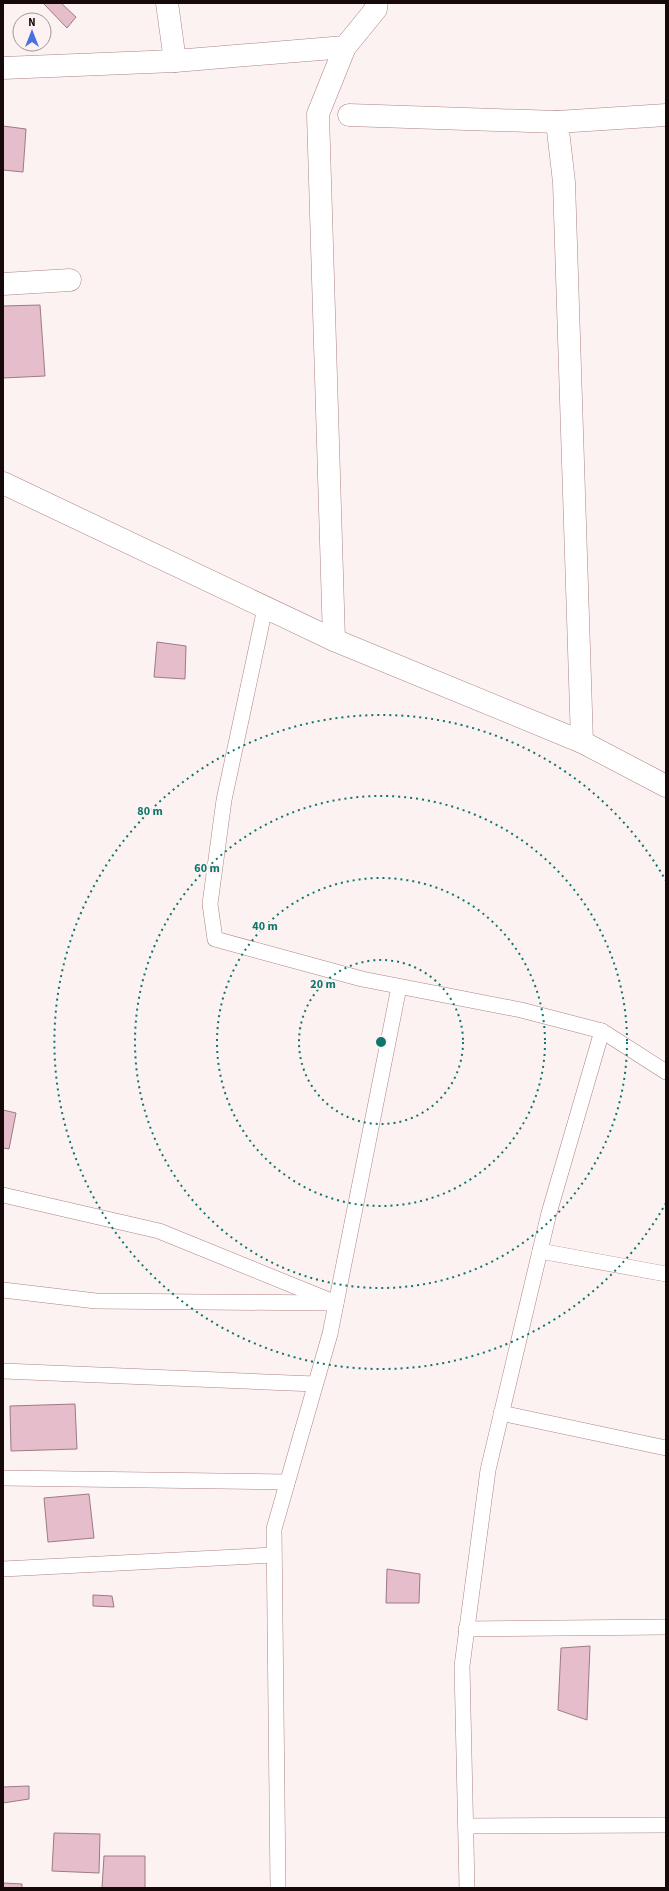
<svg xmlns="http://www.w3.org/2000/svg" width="669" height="1891" viewBox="0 0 669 1891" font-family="'Source Sans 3',sans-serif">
	<rect width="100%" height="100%" fill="#fbf2f1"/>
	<g fill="#e6bdca" stroke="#9f7a86">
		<polygon points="43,3 61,3 76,17 67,28"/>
		<polygon points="3,126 26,129 23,172 3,170"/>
		<polygon points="40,305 45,376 3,378 3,306"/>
		<polygon points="157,642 186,646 185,679 154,677"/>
		<polygon points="3,1110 16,1113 9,1149 3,1148"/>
		<polygon points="75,1404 77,1449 11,1451 10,1406"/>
		<polygon points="89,1494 94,1538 48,1542 44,1498"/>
		<polygon points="387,1569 420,1574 419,1603 386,1603"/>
		<polygon points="93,1595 112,1596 114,1607 93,1606"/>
		<polygon points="590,1646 587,1720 558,1710 561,1648"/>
		<polygon points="29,1786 29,1799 3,1803 3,1787"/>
		<polygon points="54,1833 100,1834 99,1873 52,1871"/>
		<polygon points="104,1856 145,1856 145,1888 102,1888"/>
		<polygon points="3,1883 22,1884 22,1888 3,1888"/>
	</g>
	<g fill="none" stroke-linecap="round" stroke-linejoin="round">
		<g stroke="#ad8484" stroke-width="16">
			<g id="service">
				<polyline points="265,608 224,800 210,904 215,939 362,979 521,1010 602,1031 666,1072"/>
				<polyline points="3,1195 159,1231 336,1303"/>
				<polyline points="540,1251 666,1274"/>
				<polyline points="3,1290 96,1301 327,1303"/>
				<polyline points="3,1371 315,1384"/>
				<polyline points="501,1413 666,1448"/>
				<polyline points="3,1478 287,1482"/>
				<polyline points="3,1569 274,1555"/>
				<polyline points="466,1629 666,1627"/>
				<polyline points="466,1826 666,1825"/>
				<polyline points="278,1888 274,1529 330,1334 399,987"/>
				<polyline points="467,1888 462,1666 488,1470 549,1213 602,1031"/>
			</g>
		</g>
		<g stroke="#ad8484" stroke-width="23">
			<g id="minor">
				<polyline points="175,61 345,47 376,9 376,3"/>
				<polyline points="3,68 175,61 167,3"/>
				<polyline points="349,115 557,122"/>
				<polyline points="3,284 70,280"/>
				<polyline points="334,640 318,114 345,47"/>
				<polyline points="582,742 564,182 557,122 666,115"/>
			</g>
		</g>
		<g stroke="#ad8484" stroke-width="23">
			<polyline id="tertiary" points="3,483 334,640 582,742 666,786"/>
		</g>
		<use href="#service" stroke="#fff" stroke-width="15"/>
		<use href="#minor" stroke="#fff" stroke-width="22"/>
		<use href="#tertiary" stroke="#fff" stroke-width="22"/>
	</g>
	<g fill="none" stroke="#0f766e" stroke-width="2" stroke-dasharray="2 4">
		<circle cx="381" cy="1042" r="82"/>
		<circle cx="381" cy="1042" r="164"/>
		<circle cx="381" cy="1042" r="246"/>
		<path d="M666 1203A327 327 0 1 1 666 881"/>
	</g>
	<circle cx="381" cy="1042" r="6" fill="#0f766e" stroke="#fbf2f1" stroke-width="2"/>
	<g font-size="12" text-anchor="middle" font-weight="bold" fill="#0f766e" stroke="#fbf2f1" stroke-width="4" stroke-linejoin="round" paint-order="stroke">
		<text x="150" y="815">80 m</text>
		<text x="207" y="872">60 m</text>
		<text x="265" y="930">40 m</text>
		<text x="323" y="988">20 m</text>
	</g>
	<rect width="669" height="1891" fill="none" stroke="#17090a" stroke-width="8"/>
	<g transform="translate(32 32)"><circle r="19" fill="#fbf2f1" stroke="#a09595"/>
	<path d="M0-3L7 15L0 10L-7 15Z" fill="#4a6fe2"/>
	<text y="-6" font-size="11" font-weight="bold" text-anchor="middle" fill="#17090a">N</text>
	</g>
</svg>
